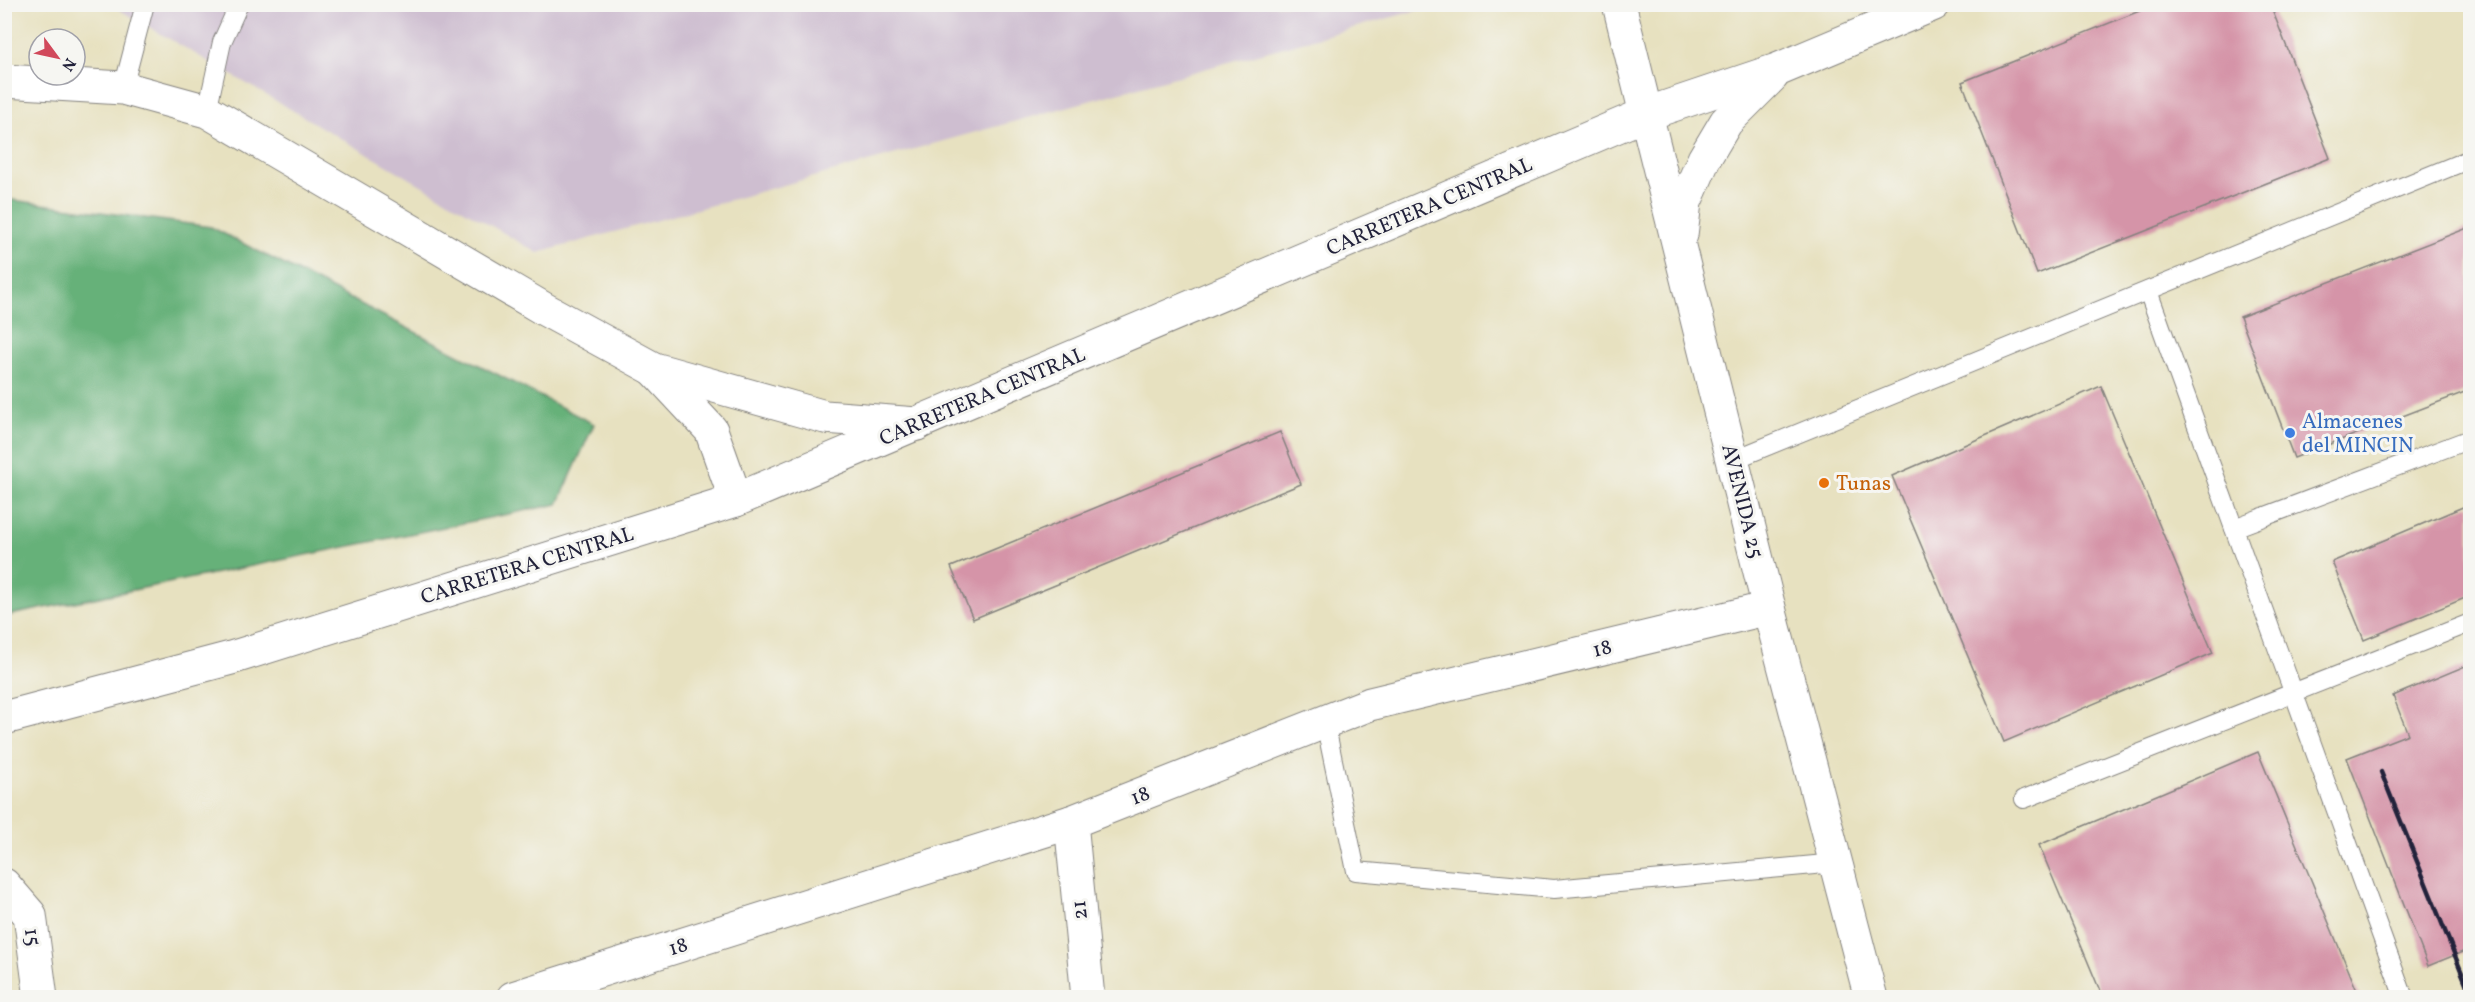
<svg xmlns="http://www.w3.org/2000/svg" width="2475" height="1002" viewBox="0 0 2475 1002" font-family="Vollkorn,serif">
	<rect width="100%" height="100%" fill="#f6f6f2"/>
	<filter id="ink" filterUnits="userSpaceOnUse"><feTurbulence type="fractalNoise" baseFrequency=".0167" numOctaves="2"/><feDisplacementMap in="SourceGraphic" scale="12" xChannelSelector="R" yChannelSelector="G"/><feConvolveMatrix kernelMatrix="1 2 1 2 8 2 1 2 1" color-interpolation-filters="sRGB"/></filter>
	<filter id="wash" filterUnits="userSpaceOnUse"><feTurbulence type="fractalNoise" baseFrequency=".008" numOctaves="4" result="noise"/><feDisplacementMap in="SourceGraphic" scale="24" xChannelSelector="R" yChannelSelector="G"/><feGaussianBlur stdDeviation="1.35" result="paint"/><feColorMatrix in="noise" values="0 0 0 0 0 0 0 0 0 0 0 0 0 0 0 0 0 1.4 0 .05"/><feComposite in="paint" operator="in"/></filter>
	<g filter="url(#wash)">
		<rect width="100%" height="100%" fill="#e7e1c0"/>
		<polygon fill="#cebed0" points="111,5 1436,5 538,253"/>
		<polygon fill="#66b179" stroke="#446a5a" stroke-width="1.5" points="5,199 211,227 594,424 558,504 5,616"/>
		<g id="blocks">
			<g fill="#d594a8">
				<polygon points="2157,4 2270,4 2330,158 2037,274 1962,82"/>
				<polygon points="2470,227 2470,390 2294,458 2240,317"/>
				<polygon points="2101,386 2213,653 2004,742 1892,476"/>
				<polygon points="1280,432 1301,484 973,619 951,567"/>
				<polygon points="2470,504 2470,596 2364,640 2332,562"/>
				<polygon points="2470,664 2470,949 2428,966 2347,758 2408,734 2393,696"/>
				<polygon points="2258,752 2360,998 2103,998 2039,845"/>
			</g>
		</g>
	</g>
	<g filter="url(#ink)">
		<use href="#blocks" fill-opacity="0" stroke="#84827e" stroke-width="1.5"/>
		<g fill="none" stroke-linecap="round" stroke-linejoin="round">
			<g stroke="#84827e" stroke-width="20">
				<g id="lane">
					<polyline points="123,88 145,4"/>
					<polyline points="207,111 222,42 239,4"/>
					<polyline points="2148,291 2404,998"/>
					<polyline points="1733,460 2470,159"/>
					<polyline points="2234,528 2470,439"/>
					<polyline points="1325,722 1356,871 1554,889 1836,863"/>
					<polyline points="2024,799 2470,623"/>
				</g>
			</g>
			<g stroke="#84827e" stroke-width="35">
				<g id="street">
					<polyline points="4,81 123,88 207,111 544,309 654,369 825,417 917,424"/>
					<polyline points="654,369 711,430 736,500"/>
					<polyline points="1071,822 1088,998"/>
					<polyline points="4,885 30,915 41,998"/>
					<polyline points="513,998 1071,822 1370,704 1769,608"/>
				</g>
			</g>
			<g stroke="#84827e" stroke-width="35">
				<polyline id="secondary" points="1619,4 1646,114"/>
			</g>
			<g stroke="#84827e" stroke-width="35">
				<g id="primary">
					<polyline points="1646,114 1769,608 1871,998"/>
					<polyline points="1681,235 1685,202 1704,159 1726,122 1772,76"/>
					<polyline points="4,718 231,658 736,500 1646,114 1777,70 1934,4"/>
				</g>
			</g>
			<use href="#lane" stroke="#fff" stroke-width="18"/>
			<use href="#street" stroke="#fff" stroke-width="33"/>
			<use href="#secondary" stroke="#fff" stroke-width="33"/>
			<use href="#primary" stroke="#fff" stroke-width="33"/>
			<polyline stroke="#22223b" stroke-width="4.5" points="2381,772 2470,993"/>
		</g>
	</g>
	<circle fill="#3f7fe0" stroke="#f6f6f2" stroke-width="2" cx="2290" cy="433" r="6"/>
	<circle fill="#e8710a" stroke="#f6f6f2" stroke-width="2" cx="1824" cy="483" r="6"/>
	<g text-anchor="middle" stroke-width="6" stroke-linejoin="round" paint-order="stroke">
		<g font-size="21" fill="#22223b" stroke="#f6f6f2">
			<text transform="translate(1429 206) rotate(-23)" y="7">CARRETERA CENTRAL</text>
			<text transform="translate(982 396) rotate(-23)" y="7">CARRETERA CENTRAL</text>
			<text transform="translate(1743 501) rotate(76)" y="7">AVENIDA 25</text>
			<text transform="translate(527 565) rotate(-17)" y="7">CARRETERA CENTRAL</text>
			<text transform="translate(1602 648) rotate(-14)" y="7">18</text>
			<text transform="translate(1140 795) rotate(-21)" y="7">18</text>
			<text transform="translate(1079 910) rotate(-96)" y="7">21</text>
			<text transform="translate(33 937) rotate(82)" y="7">15</text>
			<text transform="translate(678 946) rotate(-17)" y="7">18</text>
		</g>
		<g font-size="21" fill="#366cbe" stroke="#f6f6f2" text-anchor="start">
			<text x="2302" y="428">Almacenes<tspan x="2302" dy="24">del MINCIN</tspan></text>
		</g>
		<g font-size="21" fill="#c56008" stroke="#f6f6f2" text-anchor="start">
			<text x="1836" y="490">Tunas</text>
		</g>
	</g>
	<rect width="2475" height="1002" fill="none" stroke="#f6f6f2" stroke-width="24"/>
	<g transform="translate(57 57) rotate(123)"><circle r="28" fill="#f6f6f2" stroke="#a1a1a9" stroke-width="1.5"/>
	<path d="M0-4.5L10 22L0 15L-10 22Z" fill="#d1495b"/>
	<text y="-9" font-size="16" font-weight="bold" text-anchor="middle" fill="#22223b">N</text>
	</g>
</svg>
